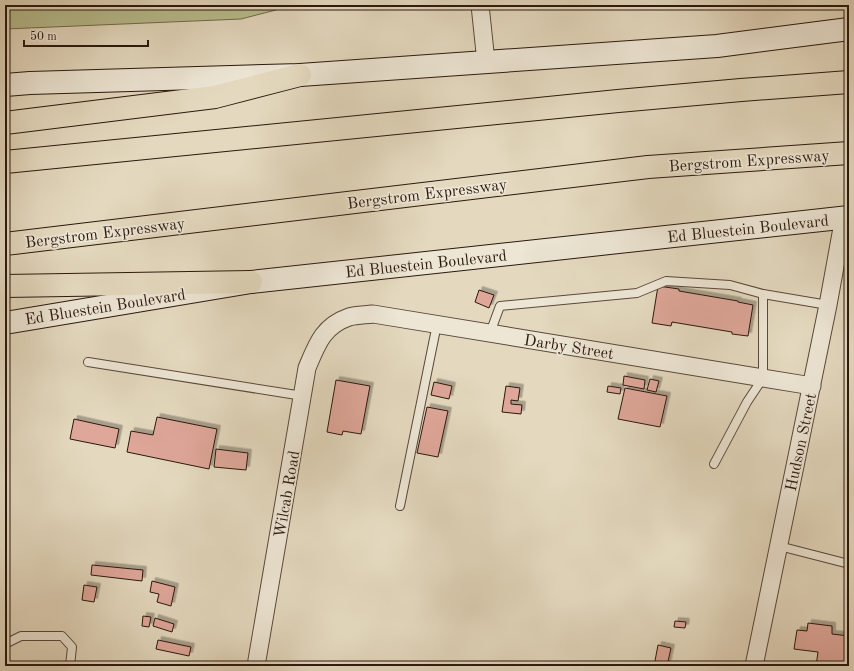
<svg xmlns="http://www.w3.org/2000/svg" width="854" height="671" viewBox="0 0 854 671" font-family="'Old Standard TT',serif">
	<defs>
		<filter id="shadow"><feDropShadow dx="3.5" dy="-3.5" stdDeviation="0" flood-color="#0004"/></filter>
	</defs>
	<rect width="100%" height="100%" fill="#e4d9bf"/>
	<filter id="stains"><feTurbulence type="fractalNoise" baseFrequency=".005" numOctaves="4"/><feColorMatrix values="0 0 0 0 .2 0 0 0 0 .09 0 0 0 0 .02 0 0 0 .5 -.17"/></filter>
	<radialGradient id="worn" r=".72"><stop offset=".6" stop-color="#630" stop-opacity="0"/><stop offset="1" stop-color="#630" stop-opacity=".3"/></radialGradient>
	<polygon fill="#b8be8f" stroke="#726b4e" points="5,5 282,5 276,10 241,19 5,29"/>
	<g fill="#dfa79a" stroke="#2b180e" filter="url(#shadow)">
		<polygon points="658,286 679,289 679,291 738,301 738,302 753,305 748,336 732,334 732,332 672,322 671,326 652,323"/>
		<polygon points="479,290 494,295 489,308 475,302"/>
		<polygon points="624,376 645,380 644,389 623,385"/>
		<polygon points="650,379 659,381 656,392 647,390"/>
		<polygon points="336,380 370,386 361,434 343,431 342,435 327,432"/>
		<polygon points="434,382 452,386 449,399 431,395"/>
		<polygon points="506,386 520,388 518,401 511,400 511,404 522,405 521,414 502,412"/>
		<polygon points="608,386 621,388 620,394 607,392"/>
		<polygon points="625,388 667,396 660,427 618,419"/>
		<polygon points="427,407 448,411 438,457 417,453"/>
		<polygon points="157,417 217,429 209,469 127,452 131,431 153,435"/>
		<polygon points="74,419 119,429 115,448 70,439"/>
		<polygon points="216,449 248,453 246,470 214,467"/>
		<polygon points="92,565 143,570 142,581 91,575"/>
		<polygon points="152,581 175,587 171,606 157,602 159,594 150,592"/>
		<polygon points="84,585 97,587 94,602 82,600"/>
		<polygon points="143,616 151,617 149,627 142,626"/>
		<polygon points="155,618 174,624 172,632 153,626"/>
		<polygon points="675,621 686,622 685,628 674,627"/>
		<polygon points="808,623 832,626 832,634 849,636 849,666 816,666 818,652 794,649 797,630 807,631"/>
		<polygon points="158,640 191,647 189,656 156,649"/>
		<polygon points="658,645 671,648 667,666 654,666"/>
	</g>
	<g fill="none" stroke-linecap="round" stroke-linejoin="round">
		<g stroke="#59483a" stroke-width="10">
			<g id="lane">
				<polyline points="763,294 828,305"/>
				<polyline points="490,333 500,306 637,293 666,281 730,285 763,294 763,378 747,402 714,464"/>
				<polyline points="88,362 303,396"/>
				<polyline points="400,506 437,324"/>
				<polyline points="779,546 849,564"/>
				<polyline points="5,644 21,636 62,636 72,647 70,666"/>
			</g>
		</g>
		<g stroke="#59483a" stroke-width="19">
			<g id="street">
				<polyline points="480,5 486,62"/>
				<path d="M 256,666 L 307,368 C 317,344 323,326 349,317 C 356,315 365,315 373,314 L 812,386"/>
				<polyline points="754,666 828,305 844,217"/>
			</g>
		</g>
		<g stroke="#2b180e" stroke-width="24">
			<g id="secondary">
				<polyline points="5,85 30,83 300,75 717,46 849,29"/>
				<polyline points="5,323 251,282 849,217"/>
			</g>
		</g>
		<g stroke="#2b180e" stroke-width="24">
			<g id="highway">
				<polyline points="5,123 215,97 300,75"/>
				<polyline points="5,162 618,101 741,90 849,82"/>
				<polyline points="5,244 648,167 849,153"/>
				<polyline points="5,286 251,282"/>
			</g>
		</g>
		<use href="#lane" stroke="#ede6d5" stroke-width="8"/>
		<use href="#street" stroke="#ede6d5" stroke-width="17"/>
		<use href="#secondary" stroke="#ede6d5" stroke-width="22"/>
		<use href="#highway" stroke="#e4d9bf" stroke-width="22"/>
	</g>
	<g text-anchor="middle" stroke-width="3.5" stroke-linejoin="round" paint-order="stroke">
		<g font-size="16" fill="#2b180e" stroke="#ede6d5">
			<text transform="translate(749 160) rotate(-4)" y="6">Bergstrom Expressway</text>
			<text transform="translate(427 193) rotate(-7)" y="6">Bergstrom Expressway</text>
			<text transform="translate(748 228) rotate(-6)" y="6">Ed Bluestein Boulevard</text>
			<text transform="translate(105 232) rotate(-7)" y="6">Bergstrom Expressway</text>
			<text transform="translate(426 263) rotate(-6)" y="6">Ed Bluestein Boulevard</text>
			<text transform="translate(105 306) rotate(-9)" y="6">Ed Bluestein Boulevard</text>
			<text transform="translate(569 346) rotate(9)" y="6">Darby Street</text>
			<text transform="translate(800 442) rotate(-78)" y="6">Hudson Street</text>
			<text transform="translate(286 494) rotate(-80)" y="6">Wilcab Road</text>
		</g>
	</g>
	<rect width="854" height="671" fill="none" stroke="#e4d9bf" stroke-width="20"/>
	<rect x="6" y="6" width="842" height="659" fill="none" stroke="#2b180e" stroke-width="2"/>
	<rect x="10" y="10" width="834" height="651" fill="none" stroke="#2b180e"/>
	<path d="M24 40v6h124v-6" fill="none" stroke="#2b180e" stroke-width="2"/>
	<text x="30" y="40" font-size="12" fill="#2b180e" stroke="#ede6d5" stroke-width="3" paint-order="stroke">50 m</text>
	<rect width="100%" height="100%" filter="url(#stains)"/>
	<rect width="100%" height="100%" fill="url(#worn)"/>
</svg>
